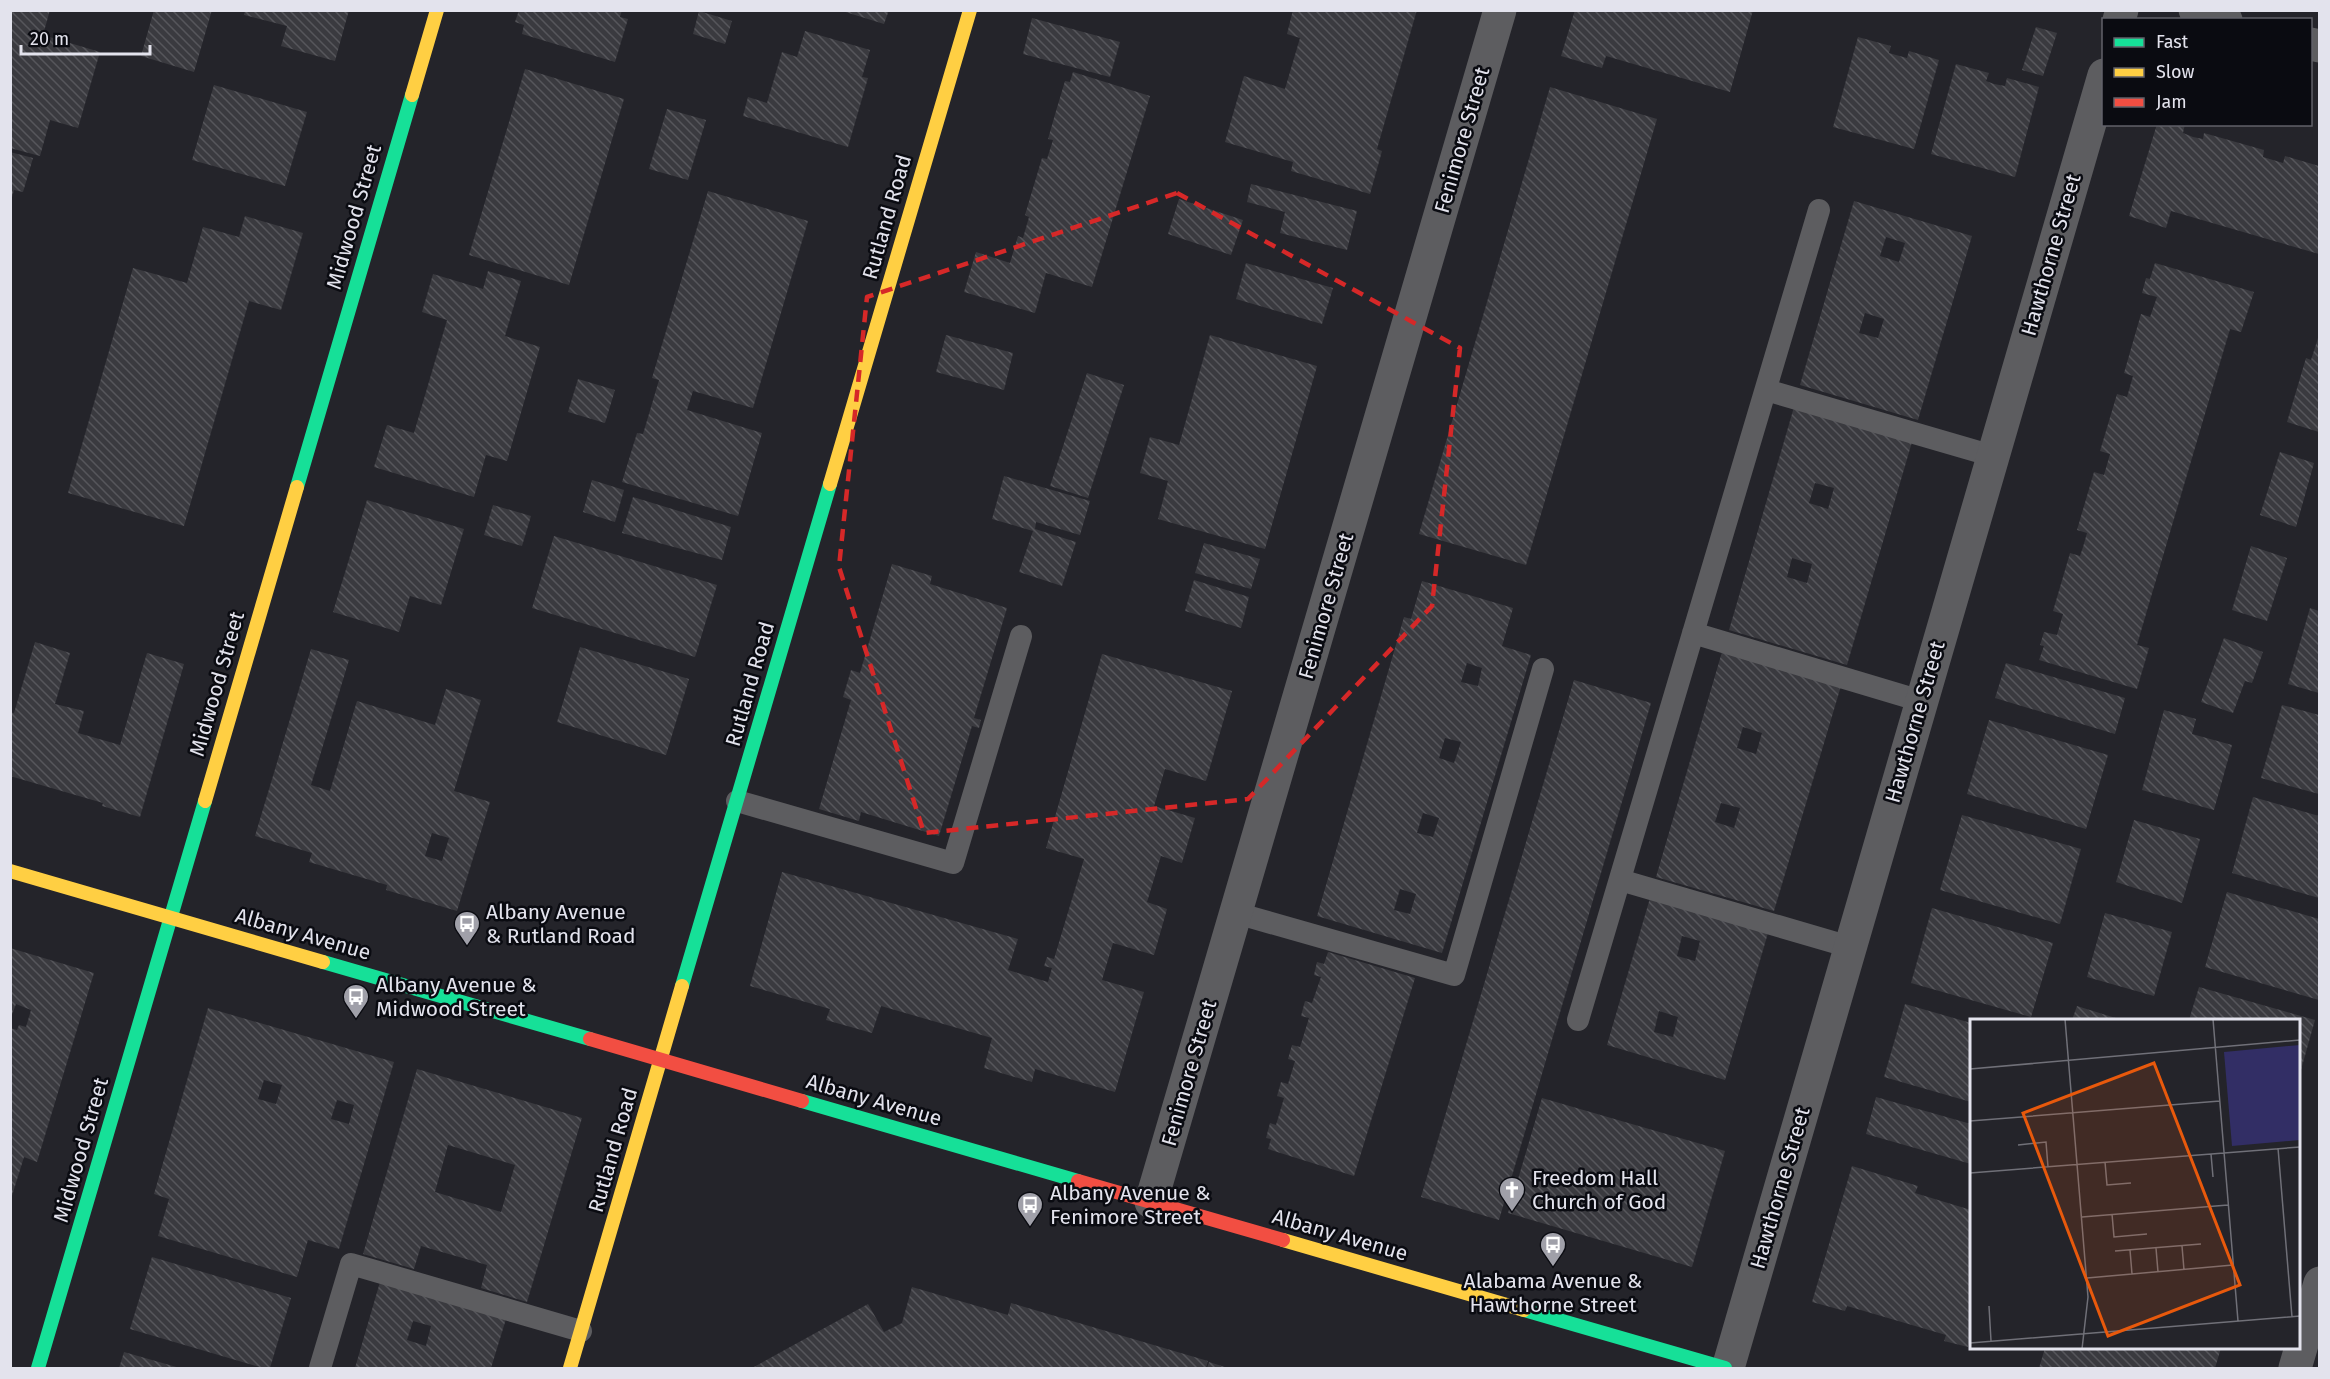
<svg xmlns="http://www.w3.org/2000/svg" width="2330" height="1379" font-family="'Fira Sans',sans-serif">
<defs>
<pattern id="building-back-hatch" width="6" height="6" patternUnits="userSpaceOnUse" patternTransform="scale(1.5)"><rect width="6" height="6" fill="#3a3a3f"/><path d="M-1 5l2 2M0 0l6 6M5-1l2 2" fill="none" stroke="#56565b"/></pattern>
</defs>
<rect width="100%" height="100%" fill="#24242a"/>
<!-- building -->
<path fill="url(#building-back-hatch)" fill-rule="evenodd" d="M10 10H50L43 35 100 52 78 128 50 120 40 156 10 148Z
M154 10H212L194 72 141 56Z
M245 10H349L335 61 281 46 287 26 244 15Z
M519 10H622L620 17 628 19 615 62 522 34 524 25 515 22Z
M839 10H889L884 24Z
M1293 10H1417L1377 149 1382 151 1370 194 1291 171 1293 162 1225 142 1244 76 1285 89 1300 38 1287 34Z
M1575 10H1753L1730 92 1606 56 1602 68 1561 56Z
M699 11 732 21 725 44 693 34Z
M1032 18 1120 42 1110 77 1023 54Z
M2036 27 2057 33 2043 76 2022 70Z
M805 31 870 50 862 77 868 78 848 147 743 116 748 97 767 103 782 52 797 57Z
M1858 37 1891 46 1889 53 1896 55 1907 58 1909 51 1939 60 1914 149 1833 127Z
M1956 64 1989 73 1986 81 1994 84 2005 86 2007 78 2039 87 2015 177 1931 154Z
M525 69 624 99 569 285 469 255Z
M1073 72 1150 96 1092 287 1046 273 1035 313 964 292 976 252 1010 263 1018 236 1023 238 1029 217 1025 215 1042 158 1047 159 1053 140 1048 139 1056 111 1065 81 1070 82Z
M214 85 307 112 285 186 192 160Z
M1550 87 1657 119 1526 565 1419 534Z
M667 109 706 120 688 180 649 169Z
M2157 124H2185L2183 133 2193 137 2203 139 2204 133 2264 150 2263 157 2283 163 2285 156 2319 166V254L2171 211 2166 228 2129 216Z
M10 152 33 158 23 192 14 190 11 201Z
M1251 184 1357 211 1347 250 1280 233 1285 212 1247 202Z
M708 191 808 221 753 408 693 391 687 410 762 433 738 516 622 482 637 433 643 434 659 380 652 378Z
M1179 199 1243 220 1231 255 1168 234Z
M1854 201 1972 236 1918 420 1800 385ZM1886 237 1905 243 1899 262 1880 256ZM1865 313 1884 319 1878 338 1859 333Z
M245 216 303 233 281 310 249 301 184 526 68 493 133 268 187 283 203 227 239 237Z
M1246 263 1333 288 1322 324 1236 299Z
M2155 263 2254 292 2241 332 2230 329 2148 607 2137 645 2149 648 2137 689 2039 660 2044 646 2040 645 2044 632 2057 635 2063 614 2053 611 2070 553 2080 556 2083 547 2087 533 2077 530 2094 472 2104 475 2110 454 2100 451 2117 394 2127 397 2133 376 2124 373 2141 314 2150 317 2157 297 2142 293 2146 278 2150 279Z
M488 271 521 281 505 336 540 347 507 461 486 455 474 497 374 467 387 425 414 433 447 320 422 312 433 274 483 289Z
M946 335 1013 353 1004 390 936 372Z
M1210 335 1317 366 1265 549 1158 519 1168 481 1140 473 1150 437 1179 445Z
M2319 335V432L2287 422 2306 358 2311 360Z
M1087 373 1124 385 1088 498 1050 486Z
M578 379 615 390 605 423 568 412Z
M1794 407 1912 442 1847 665 1729 630ZM1815 483 1834 488 1828 509 1809 503ZM1792 558 1812 564 1807 583 1787 577Z
M2280 452 2314 463 2296 527 2260 515Z
M1004 476 1090 501 1080 535 1036 522 1035 529 1076 542 1062 586 1019 572 1033 531 992 519Z
M592 480 624 490 615 522 583 512Z
M633 497 731 527 722 560 622 533Z
M367 500 464 529 441 605 410 596 399 632 333 612Z
M493 505 531 516 522 546 484 535Z
M554 536 717 585 695 657 532 608Z
M1204 543 1260 559 1251 589 1195 573Z
M2251 546 2287 558 2267 621 2232 610Z
M892 564 932 576 930 584 1007 608 974 718 981 720 979 728 972 726 939 836 861 812 859 821 819 809 851 700 843 697 851 670 860 673Z
M1194 580 1249 597 1241 628 1185 611Z
M1422 581 1513 608 1502 646 1531 655 1442 953 1317 916 1404 617 1411 619ZM1467 663 1482 668 1478 686 1461 682ZM1445 738 1461 742 1454 763 1439 758ZM1423 813 1439 818 1433 837 1417 833ZM1400 889 1416 894 1410 914 1394 910Z
M2310 608 2319 611V693L2288 684Z
M2224 638 2263 652 2252 683 2245 681 2233 713 2201 702Z
M35 642 70 653 55 704 84 711 78 733 120 745 147 653 184 664 140 817 102 806 103 803 10 776V712L14 713Z
M580 647 689 679 666 755 557 722Z
M311 649 349 660 311 785 330 791 357 701 435 725 446 689 481 700 454 791 490 802 457 911 386 890 387 885 309 862 312 853 255 836ZM432 833 449 838 442 861 425 856Z
M1722 652 1841 686 1774 911 1656 877ZM1743 727 1762 733 1756 754 1737 748ZM1721 803 1740 808 1734 828 1715 822Z
M1102 654 1232 691 1206 781 1165 769 1154 806 1195 818 1182 863 1161 856 1147 902 1167 909 1154 955 1113 943 1102 980 1144 992 1115 1092 1035 1069 1032 1082 984 1068 992 1038 881 1006 872 1033 826 1020 830 1009 750 986 782 872 1018 939 1008 970 1048 982 1052 968 1044 966 1047 957 1054 959 1084 859 1046 848Z
M2006 663 2125 698 2115 734 1995 698Z
M1574 680 1651 703 1499 1220 1421 1197Z
M2282 705 2319 715V794L2261 778Z
M2164 710 2196 719 2192 734 2232 745 2214 810 2142 790Z
M1989 720 2108 755 2086 829 1967 794Z
M2253 797 2319 816V898L2232 873Z
M1962 815 2081 849 2060 924 1940 890Z
M2134 820 2200 839 2182 903 2116 882Z
M2227 892 2319 919V1000L2205 967Z
M1650 898 1768 933 1725 1080 1607 1045ZM1682 936 1700 941 1695 961 1677 956ZM1659 1011 1678 1017 1673 1037 1654 1032Z
M1932 908 2053 943 2031 1017 1911 983Z
M2105 913 2172 932 2154 996 2087 977Z
M10 948 94 973 37 1162 24 1157 11 1199 10 1028 17 1030 19 1025 26 1027 31 1010 16 1004 10 1020Z
M1328 952 1415 978 1354 1176 1268 1149 1271 1139 1266 1138 1270 1123 1276 1125 1284 1098 1277 1096 1281 1082 1288 1084 1295 1061 1288 1059 1292 1045 1300 1047 1309 1018 1301 1016 1305 1001 1312 1003 1321 977 1314 975 1317 962 1324 964Z
M2199 987 2315 1020 2299 1077 2298 1020H2189Z
M1905 1004 1971 1023V1102L1884 1077Z
M2077 1006 2122 1020H2072Z
M208 1008 394 1062 339 1249 308 1240 297 1277 158 1236 169 1199 154 1194ZM264 1080 282 1085 276 1104 258 1099ZM337 1100 354 1105 349 1124 331 1119Z
M417 1069 582 1118 527 1302 481 1288 487 1265 421 1246 414 1269 363 1254ZM448 1145 515 1165 501 1212 435 1192Z
M1876 1097 1971 1124V1164L1866 1134Z
M1542 1098 1725 1151 1692 1267 1508 1213Z
M1852 1166 1918 1186 1915 1193 1971 1210V1334L1968 1347 1944 1341 1946 1335 1847 1306 1845 1311 1812 1302Z
M152 1257 291 1298 270 1368H263L130 1329Z
M380 1282 506 1319 491 1368H355ZM413 1321 431 1326 426 1346 407 1340Z
M912 1287 1008 1315 1011 1303 1208 1361 1206 1368H752L868 1304 884 1332 902 1323Z
M2045 1348H2221L2215 1368H2039Z
M124 1352 180 1368H119Z
M1209 1362 1228 1368H1207Z"/>
<g fill="none" stroke-linecap="round" stroke-linejoin="round">
<!-- lane -->
<path stroke="#5d5d60" stroke-width="22" d="M1766 390 1993 456
M1693 633 1921 701
M737 801 953 863 1021 636
M1620 880 1850 947
M1236 913 1454 975 1543 669
M1578 1020 1819 210
M320 1368 351 1264 581 1331"/>
<!-- street -->
<path stroke="#5d5d60" stroke-width="33" d="M2195 10 2226 20
M2119 20 2122 10
M2310 44 2320 46
M1151 1202 1500 10
M1728 1368 2104 75
M2295 1368 2320 1283"/>
<!-- fast -->
<path stroke="#16e098" stroke-width="14" d="M297 487 412 95
M323 962 590 1039
M682 986 830 484
M802 1101 1078 1181
M1524 1310 1725 1368
M38 1368 205 801"/>
<!-- slow -->
<path stroke="#ffcf43" stroke-width="14" d="M412 95 437 10
M830 484 970 10
M205 801 297 487
M10 871 323 962
M1283 1240 1524 1310
M570 1368 682 986"/>
<!-- jam -->
<path stroke="#f24e42" stroke-width="14" d="M590 1039 802 1101
M1078 1181 1283 1240"/>
</g>
<!-- marked area -->
<path fill="none" stroke="#d62828" stroke-width="4.5" stroke-dasharray="12 8" stroke-linejoin="round" d="M1177 193 1460 348 1432 606 1248 799 924 833 839 567 867 297Z"/>
<!-- icons -->
<defs>
<symbol id="bus-pin" viewBox="-11 -11 22 30"><path d="M0 17L-7.5 6A9.5 9.5 0 1 1 7.5 6Z" fill="#a0a0a9" stroke="#0a0b11"/><path d="M-5-6H5V4H4V6H2V4H-2V6H-4V4H-5ZM-3.5-4V0h7V-4ZM-3.5 1.2v1.5H-2V1.2ZM2 1.2v1.5H3.5V1.2Z" fill="#fff"/></symbol>
<symbol id="church-pin" viewBox="-11 -11 22 30"><path d="M0 17L-7.5 6A9.5 9.5 0 1 1 7.5 6Z" fill="#a0a0a9" stroke="#0a0b11"/><path d="M-1.2-6h2.4v3.5h3.3v2.4h-3.3V6h-2.4V-.1h-3.3v-2.4h3.3Z" fill="#fff"/></symbol>
</defs>
<g fill-rule="evenodd">
<use href="#bus-pin" x="452" y="909" width="30" height="40"/>
<use href="#bus-pin" x="341" y="982" width="30" height="40"/>
<use href="#church-pin" x="1497" y="1175" width="30" height="40"/>
<use href="#bus-pin" x="1015" y="1190" width="30" height="40"/>
<use href="#bus-pin" x="1538" y="1230" width="30" height="40"/>
</g>
<g text-anchor="middle" dominant-baseline="central" stroke-width="5" stroke-linejoin="round" paint-order="stroke">
<!-- street labels -->
<g font-size="21" fill="#e3e3ed" stroke="#0a0b11">
<text transform="translate(1462 140) rotate(-74)">Fenimore Street</text>
<text transform="translate(354 217) rotate(-74)">Midwood Street</text>
<text transform="translate(887 217) rotate(-74)">Rutland Road</text>
<text transform="translate(2051 255) rotate(-74)">Hawthorne Street</text>
<text transform="translate(1326 606) rotate(-74)">Fenimore Street</text>
<text transform="translate(217 684) rotate(-74)">Midwood Street</text>
<text transform="translate(750 684) rotate(-74)">Rutland Road</text>
<text transform="translate(1915 722) rotate(-74)">Hawthorne Street</text>
<text transform="translate(303 934) rotate(16)">Albany Avenue</text>
<text transform="translate(1189 1073) rotate(-74)">Fenimore Street</text>
<text transform="translate(874 1100) rotate(16)">Albany Avenue</text>
<text transform="translate(81 1150) rotate(-74)">Midwood Street</text>
<text transform="translate(613 1150) rotate(-74)">Rutland Road</text>
<text transform="translate(1780 1188) rotate(-74)">Hawthorne Street</text>
<text transform="translate(1340 1235) rotate(16)">Albany Avenue</text>
</g>
<!-- poi labels -->
<g font-size="21" fill="#e3e3ed" stroke="#0a0b11" text-anchor="start">
<text x="486" y="912">Albany Avenue<tspan x="486" dy="24">&amp; Rutland Road</tspan></text>
<text x="376" y="985">Albany Avenue &amp;<tspan x="376" dy="24">Midwood Street</tspan></text>
<text x="1532" y="1178">Freedom Hall<tspan x="1532" dy="24">Church of God</tspan></text>
<text x="1050" y="1193">Albany Avenue &amp;<tspan x="1050" dy="24">Fenimore Street</tspan></text>
<text x="1553" y="1281" text-anchor="middle">Alabama Avenue &amp;<tspan x="1553" dy="24">Hawthorne Street</tspan></text>
</g>
</g>
<!-- overview -->
<g transform="translate(1970 1019)">
<rect width="330" height="330" fill="#24242a"/>
<path d="M330 26V121L262 127 254 33Z" fill="#322e65"/>
<path fill="none" stroke="#707078" stroke-width="1.5" d="M95 0 118 278 112 330M243 0 268 302M0 50 330 21M0 102 250 82M48 126 76 123 78 148M308 129 322 298M241 135 243 158M135 143 137 166 161 164M0 154 330 128M142 195 144 218 177 215M112 198 258 186M212 227 214 251M186 229 188 253M160 231 162 255M145 232 231 225M117 259 263 246M19 287 21 322M0 324 330 297"/>
<path fill="#e8590c" fill-opacity="0.15" stroke="#e8590c" stroke-width="3" d="M184 44 270 266 138 317 53 94Z"/>
<rect width="330" height="330" fill="none" stroke="#e3e3ed" stroke-width="3"/>
</g>
<!-- border -->
<rect width="2330" height="1379" fill="none" stroke="#e3e3ed" stroke-width="24"/>
<!-- legend -->
<rect x="2102" y="18" width="210" height="108" fill="#0a0b11" stroke="#616169" stroke-width="1.5"/>
<rect x="2114" y="38" width="30" height="9" fill="#16e098" stroke="#616169" stroke-width="1.5"/>
<text x="2156" y="48" font-size="18" fill="#e3e3ed">Fast</text>
<rect x="2114" y="68" width="30" height="9" fill="#ffcf43" stroke="#616169" stroke-width="1.5"/>
<text x="2156" y="78" font-size="18" fill="#e3e3ed">Slow</text>
<rect x="2114" y="98" width="30" height="9" fill="#f24e42" stroke="#616169" stroke-width="1.5"/>
<text x="2156" y="108" font-size="18" fill="#e3e3ed">Jam</text>
<!-- scale -->
<path d="M21 45v9h129v-9" fill="none" stroke="#e3e3ed" stroke-width="3"/>
<text x="30" y="45" font-size="18" fill="#e3e3ed" stroke="#0a0b11" stroke-width="4.5" paint-order="stroke">20 m</text>
</svg>
